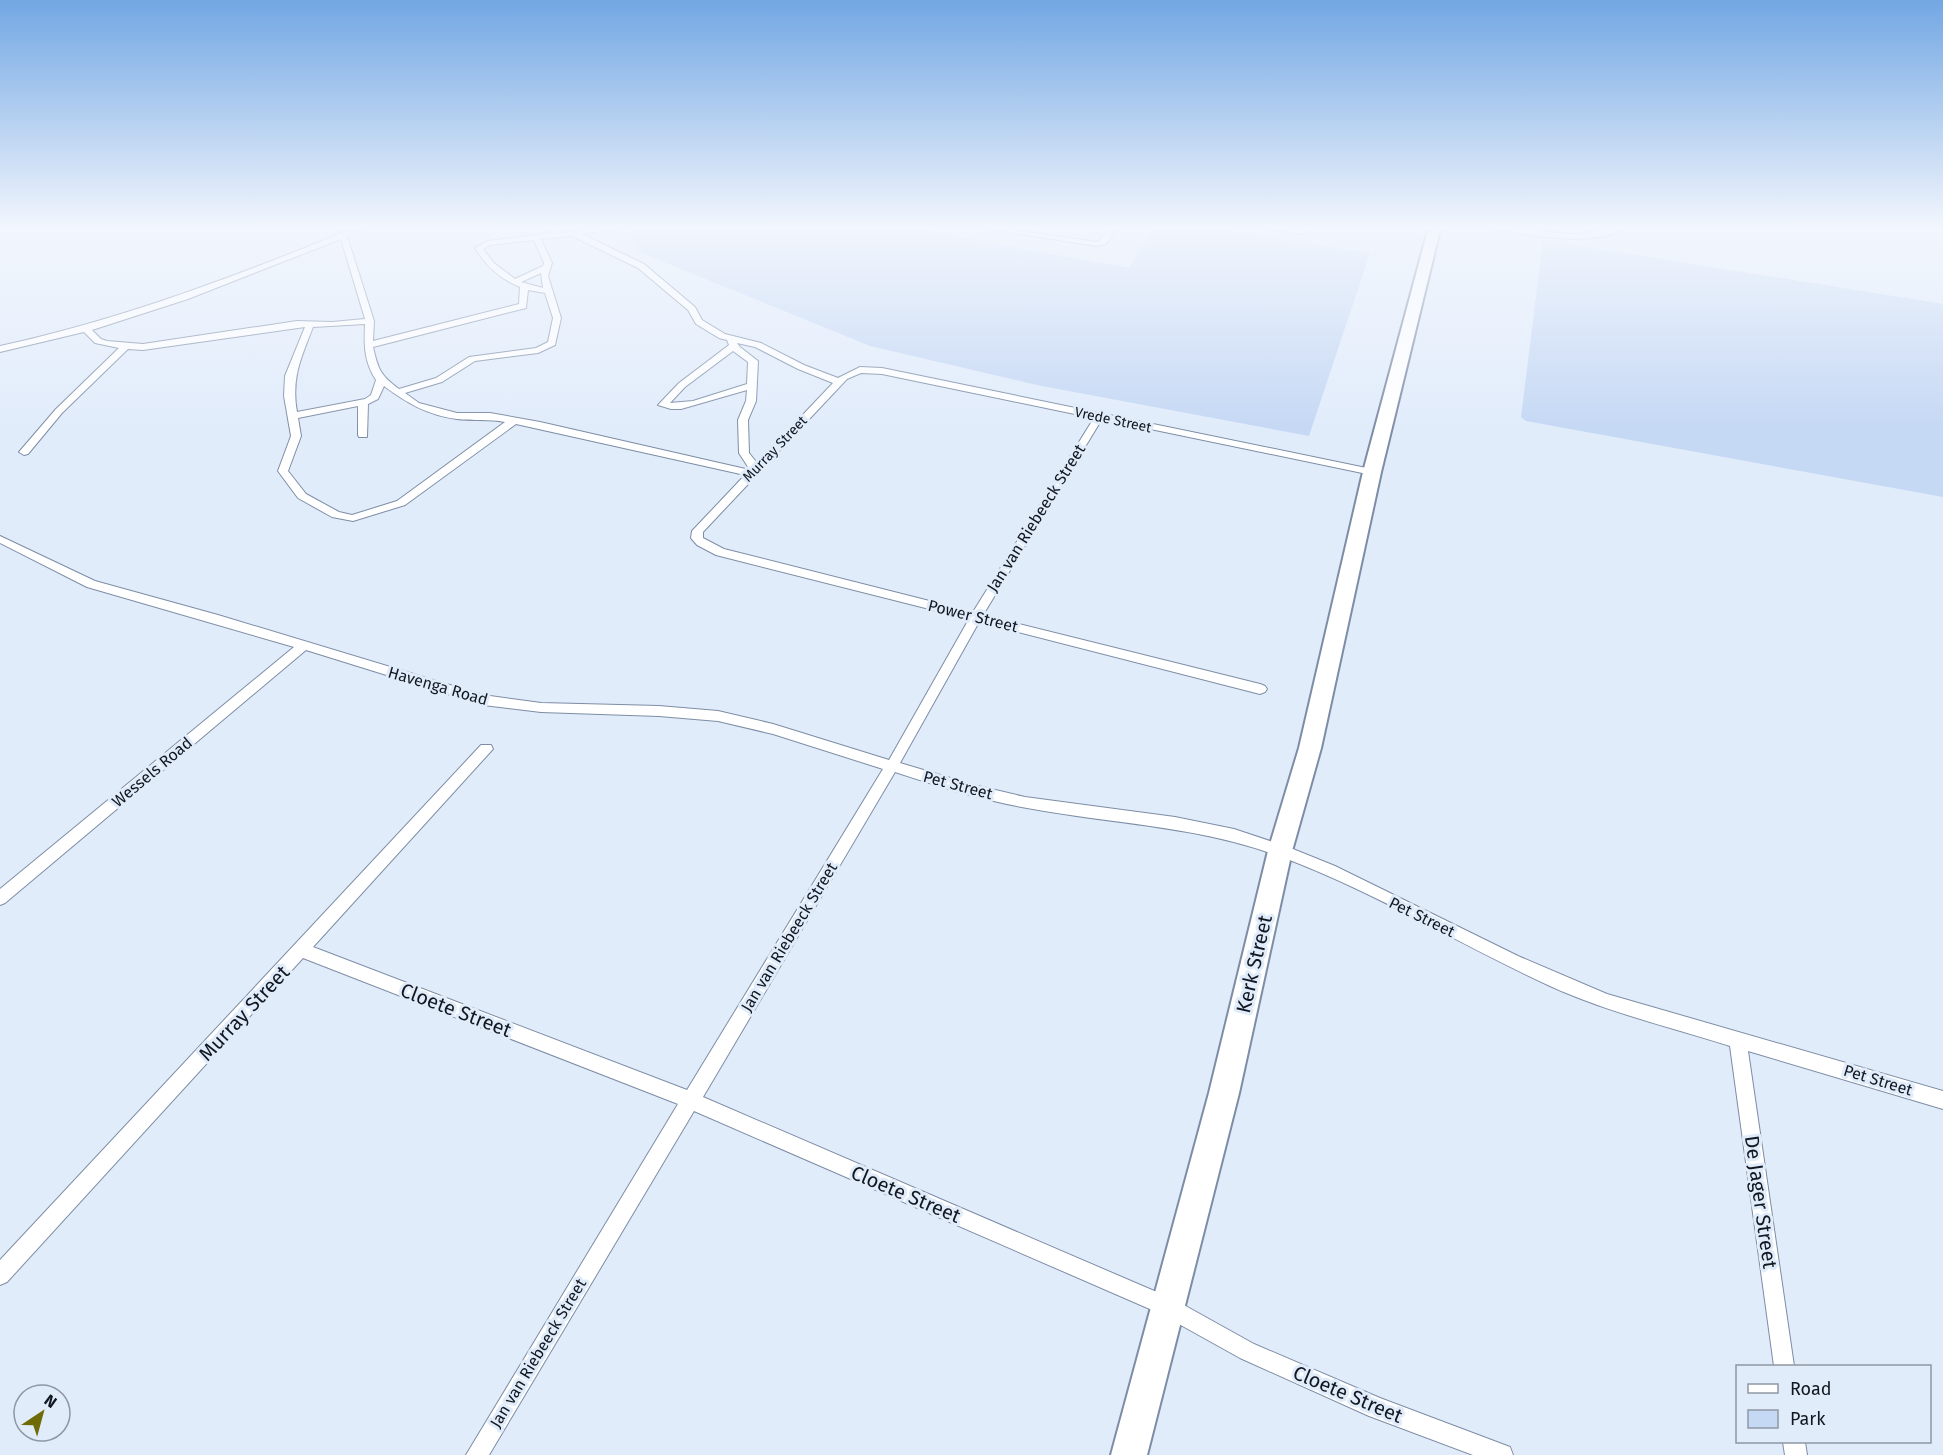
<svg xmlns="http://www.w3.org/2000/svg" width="1943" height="1455" font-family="'Fira Sans',sans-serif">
<rect width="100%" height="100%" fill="#e1ecfb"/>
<!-- green -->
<path fill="#c5d8f4" d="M629 226H898L1129 268 1154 226H1194L1370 253 1309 436 1037 385 870 346 639 252Z
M1543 240 1943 304V497L1526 421 1521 417Z"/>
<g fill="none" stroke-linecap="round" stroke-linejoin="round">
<defs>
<path id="minor" d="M359 226H368L347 236 374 321 373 341 519 304 520 287C500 279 486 266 475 248L488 241 550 233 547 226H553L560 233 611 226H627L624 228 582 234 644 264 695 307 702 320 725 334 761 343 804 365 838 378 860 367 882 368 1376 470V474L1372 475 1102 419 983 615 1260 684 1265 686 1267 689 1265 692 1260 694 979 622 900 763 974 785 1025 797 1175 817 1234 829 1288 847 1335 866 1518 956 1607 994 1943 1091V1109L1748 1051 1794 1366H1774L1730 1046C1670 1027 1607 1012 1550 986 1458 944 1371 889 1276 855 1192 825 1112 824 1027 808 982 800 938 786 895 772L703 1097 1173 1299 1254 1344 1380 1398 1510 1447 1513 1455H1473L1369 1416 1240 1358 1159 1313 694 1111 489 1455H466L678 1104 303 958 7 1282 0 1285V1260L481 745H491L493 749 313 947 687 1090 883 769 773 734 718 721 659 716 541 712 483 705 306 650 5 903 0 905V889L294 647 87 587 0 543V536L95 581 218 615 483 695 541 703 659 706 718 711 773 724 889 760 969 619 716 555 697 545 691 538 692 531 745 475 516 424 405 505 353 521 332 517 298 498 278 471 291 436 284 396 285 376 305 327 143 350 128 349 62 413 28 454 24 455 19 452 56 409 119 348 95 343 84 332 0 352V346C124 319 242 274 359 226ZM572 236 638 268 688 310 696 324 719 338 727 340 729 345 679 383 658 405 671 409H681L747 390 746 401 738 420 739 453 750 470 540 422 490 413H457L419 403 405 393 442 382 475 361 538 353 555 345 561 318 548 276 552 263 541 239ZM341 239 365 319 332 322 297 321 143 344 107 341 101 339 92 330 188 299ZM534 240 544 263 543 266 515 279 494 263 483 249 490 245ZM541 273 543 288 521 282ZM528 290 545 293 553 318 548 342 536 348 469 357 436 378 399 389C380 375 378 369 373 347L526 308ZM365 324C364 345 364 362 376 380L371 395 365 399 297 412C291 378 301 358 313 327ZM737 343 755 347 798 369 833 383 757 463 749 453 748 420 756 401 758 361 740 347ZM733 351 748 362 747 384 693 401 670 403 685 387ZM861 373 882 374 1094 418 973 612 724 549 703 538V532L847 379ZM384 386C407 403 427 415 457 419 473 421 489 419 505 422L397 501 352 515 339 512 306 494 288 471 301 436 298 418 358 406V435L359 437H367L368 404 378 399Z
M968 226H985L1097 242 1100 240 1111 226H1119L1106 244 1097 246Z
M1247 226C1263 224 1288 232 1301 229 1307 228 1307 225 1314 226L1310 232 1300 234Z
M1483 226C1512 223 1543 233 1573 234 1592 234 1613 224 1629 226 1599 247 1544 237 1510 232 1501 230 1490 230 1483 226Z
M1783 1442H1805L1807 1455H1785Z"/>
<path id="trunk" d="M1429 226H1441L1381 472 1321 748 1292 851 1239 1093 1147 1455H1111L1209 1093 1268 851 1299 748 1363 472Z"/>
</defs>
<!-- minor casing -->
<use href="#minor" stroke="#7d8da5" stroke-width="2"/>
<!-- trunk casing -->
<use href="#trunk" stroke="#7d8da5" stroke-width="4"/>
<!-- minor -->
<use href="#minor" fill="#fff" fill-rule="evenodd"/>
<!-- trunk -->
<use href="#trunk" fill="#fff" fill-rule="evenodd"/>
</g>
<!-- sky -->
<linearGradient id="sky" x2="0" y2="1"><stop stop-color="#72a7e3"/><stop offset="0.53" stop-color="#f2f6fd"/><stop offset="1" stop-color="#f2f6fd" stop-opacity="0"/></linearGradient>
<rect width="1943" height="429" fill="url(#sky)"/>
<g text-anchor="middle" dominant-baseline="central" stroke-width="6" stroke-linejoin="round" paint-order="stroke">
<!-- far-street labels -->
<g font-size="14" fill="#111720" stroke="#e1ecfb">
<text transform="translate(1113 420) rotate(12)">Vrede Street</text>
<text transform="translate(775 449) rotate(-46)">Murray Street</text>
</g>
<!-- street labels -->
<g font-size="16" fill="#111720" stroke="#e1ecfb">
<text transform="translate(1036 518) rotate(-58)">Jan van Riebeeck Street</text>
<text transform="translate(973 616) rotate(14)">Power Street</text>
<text transform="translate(438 686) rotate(16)">Havenga Road</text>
<text transform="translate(152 772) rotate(-40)">Wessels Road</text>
<text transform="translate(958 785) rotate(15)">Pet Street</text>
<text transform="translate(1422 917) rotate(26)">Pet Street</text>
<text transform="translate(789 937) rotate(-59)">Jan van Riebeeck Street</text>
<text transform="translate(1878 1080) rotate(17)">Pet Street</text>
<text transform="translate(538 1353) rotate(-59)">Jan van Riebeeck Street</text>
</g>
<!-- near-street labels -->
<g font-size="20" fill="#111720" stroke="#e1ecfb">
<text transform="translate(1254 964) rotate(-77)">Kerk Street</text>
<text transform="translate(456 1010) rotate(21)">Cloete Street</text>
<text transform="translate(244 1013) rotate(-47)">Murray Street</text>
<text transform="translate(906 1194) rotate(23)">Cloete Street</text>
<text transform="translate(1761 1202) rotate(82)">De Jager Street</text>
<text transform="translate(1348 1394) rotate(23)">Cloete Street</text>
</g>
</g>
<!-- legend -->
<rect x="1736" y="1365" width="195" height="78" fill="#e1ecfb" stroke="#8e97a3" stroke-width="1.5"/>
<rect x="1748" y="1384" width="30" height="9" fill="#ffffff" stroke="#8e97a3" stroke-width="1.5"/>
<text x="1790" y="1395" font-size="18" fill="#111720">Road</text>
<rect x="1748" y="1410" width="30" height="18" fill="#c5d8f4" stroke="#8e97a3" stroke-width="1.5"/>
<text x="1790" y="1425" font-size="18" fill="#111720">Park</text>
<!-- north arrow -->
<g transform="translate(42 1413) rotate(36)"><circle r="28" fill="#e1ecfb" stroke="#8e97a3" stroke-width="1.5"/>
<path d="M0-4.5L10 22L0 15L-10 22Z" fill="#6e6b08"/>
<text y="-9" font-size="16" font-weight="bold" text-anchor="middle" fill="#111720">N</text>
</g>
</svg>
